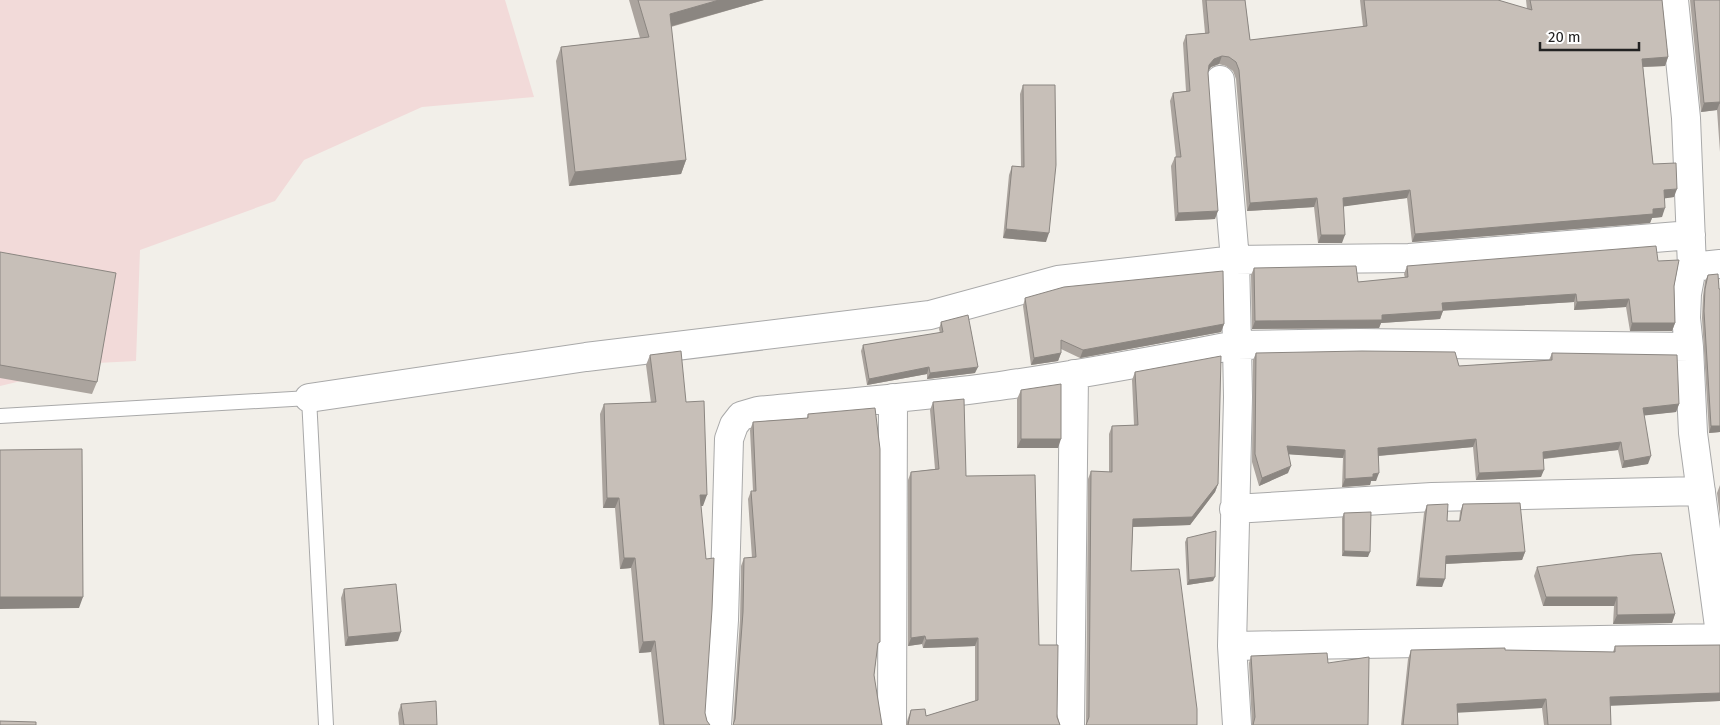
<svg xmlns="http://www.w3.org/2000/svg" width="1720" height="725" font-family="'Fira Sans',sans-serif">
<rect width="100%" height="100%" fill="#f2efe9"/>
<!-- commercial -->
<path fill="#f2dad9" d="M0 0H505L534 97 422 107 304 160 275 201 140 250 136 361 97 363 0 386Z"/>
<g fill="none" stroke-linecap="round" stroke-linejoin="round">
<defs>
<path id="service" d="M0 416 309 398 326 725"/>
<path id="minor" d="M1674 0 1686 118 1692 267 1687 294 1686 318 1689 347 1693 433 1720 634
M1220 80 1235 260 1237 345 1359 343 1689 347
M1692 267 1720 264
M309 398 586 357 930 315 1058 280 1235 260 1409 258 1691 235
M1234 509 1432 497 1701 491
M1232 646 1720 638
M717 725 724 620 729 439 734 425 741 416 758 411C841 403 924 397 1006 385 1084 374 1161 359 1237 345L1238 397 1232 646 1237 725
M892 725 893 398
M1070 725 1074 374"/>
</defs>
<!-- service casing -->
<use href="#service" stroke="#a9a9a9" stroke-width="16"/>
<!-- minor casing -->
<use href="#minor" stroke="#a9a9a9" stroke-width="30"/>
<!-- service -->
<use href="#service" stroke="#fff" stroke-width="14"/>
<!-- minor -->
<use href="#minor" stroke="#fff" stroke-width="28"/>
</g>
<!-- wall -->
<path fill="#aba49e" d="M629 0H764L671 27 686 160 681 174 569 186 556 61 561 47 640 38Z
M1202 0H1245L1250 40 1363 27 1360 0H1498L1527 9 1526 0H1662L1668 57 1665 66 1643 67 1653 164 1674 197 1664 198 1662 217 1652 218 1650 223 1412 242 1407 198 1343 206 1342 243H1318L1314 207 1247 211 1236 79 1233 71 1226 66 1219 64 1211 67 1208 71 1215 219 1175 221 1171 166 1175 157H1176L1170 101 1173 93 1186 91 1183 43 1186 35 1205 33Z
M1690 0H1720V152L1717 110 1701 112Z
M1023 85 1046 242 1003 238 1009 175 1012 166 1021 167 1020 94Z
M0 252 97 382 92 394 0 378Z
M1658 261 1674 286 1675 323 1672 331H1630L1626 307 1574 310V302L1443 310 1440 319 1381 323 1379 328 1252 329 1251 275 1254 268 1358 282 1405 278 1404 274 1407 266Z
M1708 275 1719 289H1720V432L1709 433 1702 318 1703 296 1705 281Z
M1025 298 1224 324 1221 332 1080 358 1061 349V353L1058 361 1031 365 1023 306Z
M941 322 975 373 927 379V374L867 385 861 351 863 345 940 333 939 329Z
M1256 353 1459 366 1549 360 1552 353 1679 404 1676 412 1644 415 1648 464 1622 468 1618 450 1544 459 1541 477 1476 480 1473 447 1379 456 1376 481H1371L1370 485 1342 487 1343 458 1289 454 1288 473 1259 486 1252 462 1253 360Z
M650 355 686 402 703 506H701L705 713 707 721 710 725H659L651 652 639 653 631 568 620 569 615 508H603L600 414 604 404 651 403 646 365Z
M1135 372 1218 484 1215 492 1190 525 1133 527 1131 571 1197 725H1086L1088 479 1091 471 1109 472V434L1112 426 1134 425 1132 380Z
M1021 390 1058 448H1017V399Z
M933 402 966 476 1039 645 1060 725H906L908 718 911 710 926 716 975 701V646L923 648 922 644 908 646V480L911 472 935 469 930 410Z
M808 414 877 650 874 675 881 724 733 725 740 620 741 566 744 558H752L748 499 751 491H753L750 430 753 422 807 418Z
M1720 485V517L1717 493Z
M1463 504 1525 552 1522 560 1446 564 1442 587 1416 586 1424 513 1427 505 1447 521H1459L1460 512Z
M1344 513 1368 557 1342 556V518Z
M1187 538 1213 581 1187 585 1185 542Z
M1537 567 1675 614 1672 623 1613 624 1614 606H1543L1534 576Z
M344 589 398 641 345 646 341 598Z
M1720 645V701L1610 705 1611 725H1544L1542 708 1457 712 1458 725H1401L1408 659 1411 650H1505L1613 652 1615 646Z
M1251 656 1328 663 1368 725H1252L1249 663Z
M401 704 437 725H399L398 713Z"/>
<!-- shaded-wall -->
<path fill="#8b8681" d="M719 0H764L665 28 670 14Z
M1222 56 1219 64 1211 67 1206 74 1209 65 1214 59Z
M1668 57 1665 66 1639 67 1642 59Z
M1720 102 1717 110 1701 112 1704 103Z
M686 160 681 174 569 186 575 172Z
M1677 189 1674 197 1661 199 1664 190Z
M1410 190 1407 198 1340 207 1343 198Z
M1317 198 1314 207 1247 211 1250 203Z
M1665 208 1662 217 1652 218 1650 223 1412 242 1415 234Z
M1218 211 1215 219 1175 221 1178 213Z
M1006 229 1049 233 1046 242 1003 238Z
M1321 235H1345L1342 243H1318Z
M1576 294 1574 302 1440 311 1442 303Z
M1629 299 1626 307 1574 310 1577 302Z
M1443 311 1440 319 1381 323 1379 328 1252 329 1255 321 1382 315Z
M1632 323H1675L1672 331H1630Z
M1224 324 1221 332 1080 358 1083 350Z
M1061 353 1058 361 1031 365 1034 358Z
M929 367 927 374 867 385 869 379Z
M978 367 975 373 927 379 930 373Z
M1679 404 1676 412 1640 416 1643 408Z
M1711 426H1720V432L1709 433Z
M1021 439H1061L1058 448H1017Z
M1476 439 1473 447 1376 456 1378 448Z
M1621 442 1618 450 1540 459 1543 452Z
M1287 446 1345 450 1343 458 1284 454Z
M1651 456 1648 464 1622 468 1624 461Z
M1291 466 1288 473 1259 486 1262 478Z
M1544 470 1541 477 1476 480 1479 473Z
M1379 473 1376 481H1371L1370 485 1342 487 1345 479Z
M1218 484 1215 492 1190 525 1130 527 1133 519Z
M700 495H707L703 506H697Z
M607 498H619L615 508H603Z
M1344 551 1370 552 1368 557 1342 556Z
M1525 552 1522 560 1443 564 1446 556Z
M624 558H635L631 568 620 569Z
M1215 577 1213 581 1187 585 1189 580Z
M1419 578 1445 579 1442 587 1416 586Z
M0 597H83L79 608 0 609Z
M1546 597H1617L1614 606H1543Z
M1675 614 1672 623 1613 624 1617 615Z
M401 632 398 641 345 646 348 637Z
M925 636 922 644 908 646 911 638Z
M978 638 975 646 923 648 926 640Z
M655 641 651 652 639 653 643 642Z
M1720 693V701L1607 706 1610 697Z
M1546 699 1542 708 1453 713 1457 704Z"/>
<!-- building -->
<path fill="#c7bfb8" stroke="#8b8681" d="M638 0H719L670 14 686 160 575 172 561 47 649 37Z
M1206 0H1245L1250 40 1367 26 1364 0H1498L1532 10 1530 0H1662L1668 57 1642 59 1653 164 1676 163 1677 189 1664 190 1665 208 1653 209V214L1415 234 1410 190 1343 198 1345 235H1321L1317 198 1250 203 1239 70 1236 62 1229 57 1222 56 1214 59 1209 65 1208 73 1218 211 1178 213 1175 157H1181L1173 93 1190 91 1186 35 1209 33Z
M1694 0H1720V104V102L1704 103Z
M1023 85H1055L1056 165 1049 233 1006 229 1012 166 1024 167Z
M1656 246 1658 261 1679 260 1674 286 1675 323H1632L1629 299 1577 302 1576 294 1442 303 1443 311 1382 315V320L1255 321 1254 268 1356 266 1358 282 1408 277 1407 266Z
M0 252 116 273 97 382 0 365Z
M1223 271 1224 324 1083 350 1061 340V353L1034 358 1025 298 1064 287Z
M1718 274 1719 289H1720V426H1711L1704 311 1705 289 1708 275Z
M968 315 978 367 930 373 929 367 869 379 863 345 943 332 941 322Z
M681 351 686 402 704 401 707 495H700L706 559 714 558 712 609 705 713 707 721 710 725H664L655 641 643 642 635 558H624L619 498H607L604 404 656 402 650 355Z
M1362 351 1455 352 1459 366 1552 360V353L1677 355 1679 404 1643 408 1651 456 1624 461 1621 442 1543 452 1544 470 1479 473 1476 439 1378 448 1379 473 1373 474V477L1345 479V450L1287 446 1291 466 1262 478 1255 454 1256 353Z
M1221 356 1218 484 1192 517 1133 519 1131 571 1179 569 1197 709V725H1086L1089 717 1091 471 1112 472V426L1138 425 1135 372Z
M1061 384V439H1021V390Z
M964 399 966 476 1035 475 1039 645H1058L1057 717 1060 725H908L911 710 925 709 926 716 978 700V638L926 640 925 636 911 638V472L939 469 933 402Z
M875 408 880 449V642L878 643 874 675 882 725H733L735 719 743 612 744 558 756 557 751 491H756L753 422 808 418V414Z
M82 449 83 597H0V450Z
M1520 503 1525 552 1446 556 1445 579 1419 578 1427 505 1448 504 1447 521H1460L1463 504Z
M1371 512 1370 552 1344 551V513Z
M1216 531 1215 577 1189 580 1187 538Z
M1661 553 1675 614 1617 615V597H1546L1537 567 1632 555Z
M396 584 401 632 348 637 344 589Z
M1720 645V693L1610 697 1611 725H1548L1546 699 1457 704 1458 725H1403L1411 650 1505 648V650L1615 652V646Z
M1327 653 1328 663 1369 657 1368 725H1253L1255 717 1251 656Z
M436 701 437 725H404L401 704Z
M0 721 36 722V725H0Z"/>
<!-- scale -->
<path d="M1540 42v8h99v-8" fill="none" stroke="#222222" stroke-width="2.5"/>
<text x="1548" y="42" font-size="15" fill="#222222" stroke="#ffffff" stroke-width="4" paint-order="stroke">20 m</text>
</svg>
